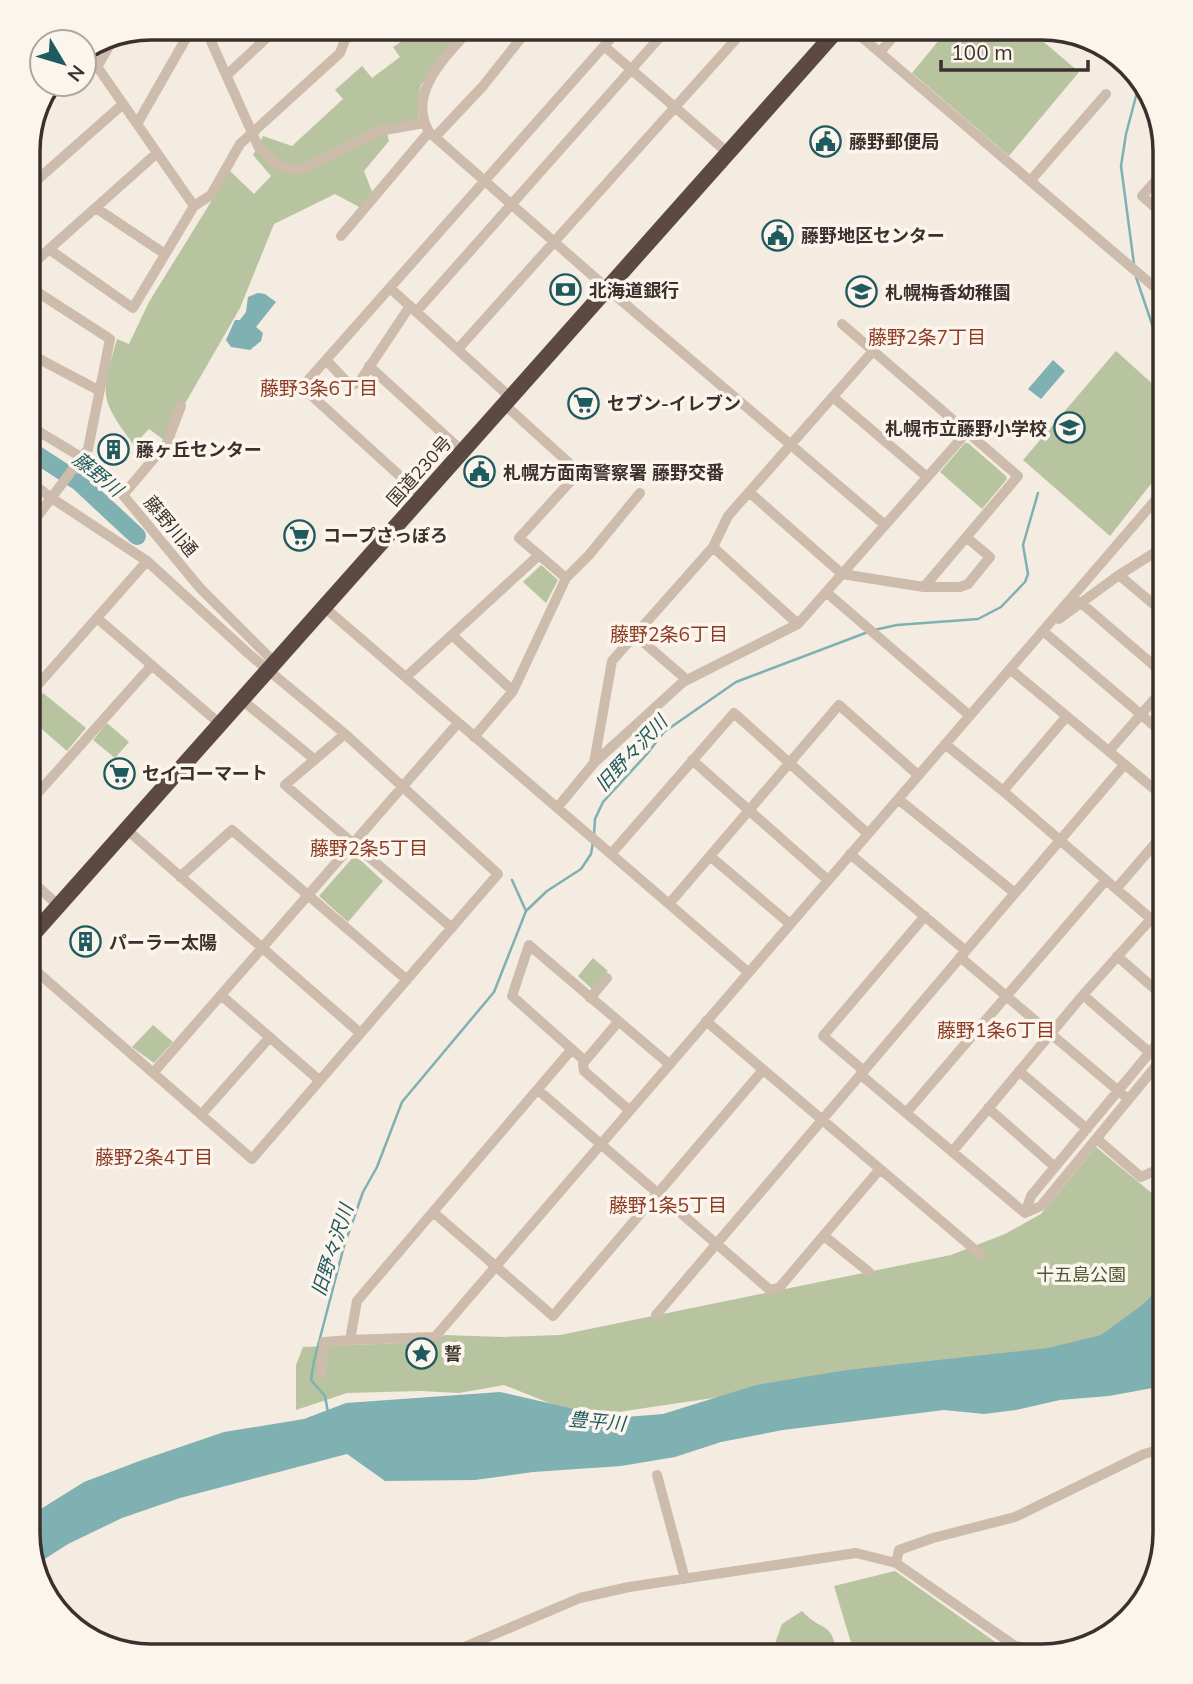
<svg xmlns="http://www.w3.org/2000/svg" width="1193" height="1684" font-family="Mulish,'Noto Sans JP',sans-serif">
<rect width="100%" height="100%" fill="#f4ebe1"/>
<!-- green -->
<path fill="#b8c4a0" d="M407 28H467L421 85 418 100V121L385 127 389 141 364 171 373 194 361 208 335 194 274 224 240 308 164 440 149 429 134 445C98 397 101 395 117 339L129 344 149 302 230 171 254 194 271 176 253 155 263 136 292 146 343 99 335 90 362 66 372 78 400 57 393 47 411 35Z
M949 28H1045L1038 37 1079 72 1009 156 912 73Z
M1116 351 1165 395V466L1110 536 1023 460Z
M965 443H968L1006 476 1007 479 982 509 940 472Z
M541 565 558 580 546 603 523 582Z
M43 693 86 728 67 751 28 717V709Z
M107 723 129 742 115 758 93 740Z
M355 855 383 881 348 922 319 896Z
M593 958 608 971 592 989 578 976Z
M153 1025 173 1042 154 1063 132 1047Z
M1096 1147 1165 1204V1283L1138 1324 1103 1347 788 1387 584 1417 504 1385 459 1393 420 1391 347 1393 296 1410V1365L303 1347 426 1342 445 1335 503 1337 560 1335 951 1255 1005 1234 1041 1214Z
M895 1571 1001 1646 1031 1656H855L834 1586Z
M802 1611C824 1634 831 1619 838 1656H739L773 1649 782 1624Z"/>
<!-- water -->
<path fill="#7fb0b2" d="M258 293 265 294 276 302 256 327 263 333 261 341 250 350 231 347 226 340 235 320H240L246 312 248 297Z
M1053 360 1065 371 1041 399 1028 389Z
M1165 1283V1382L1158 1387 1109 1396 1060 1400 1016 1410 984 1414 944 1410 783 1430 721 1442 675 1457 621 1466 533 1472 475 1480 385 1481 347 1454 180 1498 122 1518 68 1544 37 1564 28 1532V1517L84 1482 142 1460 224 1432 304 1419 346 1403 500 1392 613 1418 663 1414 756 1385 847 1370 1048 1348 1101 1335 1141 1306Z"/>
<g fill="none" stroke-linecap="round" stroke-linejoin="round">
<!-- stream -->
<path stroke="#7fb0b2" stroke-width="2.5" d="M1134 264 1121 166 1126 134 1140 81
M1136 277 1155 333 1165 345
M874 630 897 625 978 619 1001 607 1025 582 1028 574 1023 545 1038 493
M594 836 595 819 603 802 647 754 664 732 736 682 868 632
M512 880 526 911
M328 1413 325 1396 311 1380 314 1361 344 1246 363 1192 377 1167 402 1102 494 992 526 911 547 891 581 869 591 854 593 842"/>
<!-- river -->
<path stroke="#7fb0b2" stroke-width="18" d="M28 449 79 482 137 536"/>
<!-- minor -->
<path stroke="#cdbbac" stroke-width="10" d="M205 28 258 146 273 162 287 169H302L379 131 424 123
M471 28C447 56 406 92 429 132L617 297 885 525
M851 28 1165 296
M604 46 728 153
M87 52 194 206
M880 52 901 28
M97 67 111 43
M227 75 277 28
M39 102 60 84
M137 124 192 28
M435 137 483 86 529 28
M1031 180 1106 94
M28 188 123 104
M96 208 165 254
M1165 216 1142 196 1165 170
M341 236 429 132
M50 250 133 308 194 206 211 195 240 144 340 53 347 35 356 28
M28 268 157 153
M390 288 510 397
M416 312 668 28
M842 324 1018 476 924 587
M458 349 746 28
M28 353 98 390
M326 360 346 381 353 385 360 381 410 306
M369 366 462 451
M833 397 927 477
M504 404 579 472 519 538 566 578
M28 425 81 457 123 495 200 588 274 662
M749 492 842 574 924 587H960L968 584 990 557 966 537
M123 495 167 443 181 406
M422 496 302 387 620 28
M28 529 88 449 110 339 28 286
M713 547 728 516 873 351
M1119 575 1165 614
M826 592 969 715
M1080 602 1165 675
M324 607 748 972
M97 618 220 724
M1059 619 1119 575 1165 546
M1043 631 1165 735
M452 635 513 691
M635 635 687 680
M1010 669 1165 798
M406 677 539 555
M28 696 147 561
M242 700 314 759
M345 734 285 785 452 928
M474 737 513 691 566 578 589 555 640 493
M945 744 1003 791 1165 931
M1109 751 1165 687
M692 760 828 880
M594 763 612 661 713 547 798 624
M1003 791 1067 716
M898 799 1015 893
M28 804 152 665
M557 808 594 763 683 682 798 624 967 432
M126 829 360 1033
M611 854 734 713 867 833
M850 854 966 951
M710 856 790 924
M180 877 232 830 407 980
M28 878 58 905
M1116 889 1165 832
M669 904 839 705 918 775
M1117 956 1165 998
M960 957 1128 1099
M28 964 252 1159 498 874 345 734 250 655 147 561 50 497 28 480
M1083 995 1149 1052
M222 996 319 1080
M590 998 607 978
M706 1021 980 1254
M572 1049 357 1301 350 1340 435 1337 1165 489
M585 1061 618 1022
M864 1071 823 1036 925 916
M1019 1071 1087 1129
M153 1073 458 723
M861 1075 1025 1213
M538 1090 770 1290 779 1288 880 1169
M988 1108 1055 1167
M629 1110 584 1071 583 1064 585 1061 512 996 529 945 669 1064
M906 1113 1106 880
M201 1115 270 1037
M1097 1139 1141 1177 1165 1166
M952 1152 1083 995 1151 919
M433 1212 553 1316 763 1070
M1025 1213 1031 1196 1165 1034
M1025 1213 1041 1206 1165 1055
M824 1236 869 1272
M656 1315 1124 765
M321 1373 324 1342 350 1340
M657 1475 685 1579
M896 1563 899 1550 933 1538 1015 1517 1144 1454 1165 1448
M443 1656 580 1598 629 1587 856 1553 896 1563 1015 1646 1053 1653"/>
<!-- highway -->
<path stroke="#5c4a42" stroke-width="16" d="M28 940 839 28"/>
</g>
<!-- icons -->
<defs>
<symbol id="civic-ring" viewBox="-11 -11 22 22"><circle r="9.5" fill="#fbf5ee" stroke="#1f5a5e" stroke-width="1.5"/><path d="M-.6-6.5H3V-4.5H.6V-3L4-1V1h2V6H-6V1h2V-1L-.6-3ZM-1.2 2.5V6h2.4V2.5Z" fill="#1f5a5e"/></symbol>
<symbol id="bank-ring" viewBox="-11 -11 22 22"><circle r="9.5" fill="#fbf5ee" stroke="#1f5a5e" stroke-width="1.5"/><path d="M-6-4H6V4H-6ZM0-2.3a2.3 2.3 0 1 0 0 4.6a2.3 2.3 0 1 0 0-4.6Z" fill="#1f5a5e"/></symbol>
<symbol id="school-ring" viewBox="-11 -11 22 22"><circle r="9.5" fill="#fbf5ee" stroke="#1f5a5e" stroke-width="1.5"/><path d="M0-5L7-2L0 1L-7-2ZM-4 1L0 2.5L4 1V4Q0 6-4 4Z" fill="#1f5a5e"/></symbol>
<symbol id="supermarket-ring" viewBox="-11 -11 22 22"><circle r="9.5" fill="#fbf5ee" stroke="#1f5a5e" stroke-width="1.5"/><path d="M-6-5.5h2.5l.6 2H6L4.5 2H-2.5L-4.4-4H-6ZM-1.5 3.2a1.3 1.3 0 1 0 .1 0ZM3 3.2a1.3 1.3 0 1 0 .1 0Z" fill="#1f5a5e"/></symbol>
<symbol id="building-ring" viewBox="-11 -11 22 22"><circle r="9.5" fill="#fbf5ee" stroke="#1f5a5e" stroke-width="1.5"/><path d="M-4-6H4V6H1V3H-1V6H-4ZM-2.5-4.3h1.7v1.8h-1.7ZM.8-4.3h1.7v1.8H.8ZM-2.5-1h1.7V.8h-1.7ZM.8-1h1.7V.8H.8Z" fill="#1f5a5e"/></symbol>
<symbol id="sight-ring" viewBox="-11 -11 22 22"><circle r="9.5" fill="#fbf5ee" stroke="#1f5a5e" stroke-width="1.5"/><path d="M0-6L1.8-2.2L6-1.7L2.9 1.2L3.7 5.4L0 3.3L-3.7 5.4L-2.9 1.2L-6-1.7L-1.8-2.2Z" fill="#1f5a5e"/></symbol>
</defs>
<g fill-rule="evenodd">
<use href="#civic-ring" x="808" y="124" width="35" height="35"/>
<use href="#civic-ring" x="760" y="218" width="35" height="35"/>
<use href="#bank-ring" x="548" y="272" width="35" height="35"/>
<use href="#school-ring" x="844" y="274" width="35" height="35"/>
<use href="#supermarket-ring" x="566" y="386" width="35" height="35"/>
<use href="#school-ring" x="1052" y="410" width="35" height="35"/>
<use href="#building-ring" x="96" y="432" width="35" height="35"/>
<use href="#civic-ring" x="462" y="454" width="35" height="35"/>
<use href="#supermarket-ring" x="282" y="518" width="35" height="35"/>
<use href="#supermarket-ring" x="102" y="756" width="35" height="35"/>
<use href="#building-ring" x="68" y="924" width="35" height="35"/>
<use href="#sight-ring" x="404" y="1336" width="35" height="35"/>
</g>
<g text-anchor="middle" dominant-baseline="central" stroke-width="7" stroke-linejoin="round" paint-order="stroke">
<!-- poi labels -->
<g font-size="18" font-weight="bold" fill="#3b302b" stroke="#fbf5ee" text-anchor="start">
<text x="849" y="141">藤野郵便局</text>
<text x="801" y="235">藤野地区センター</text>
<text x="589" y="290">北海道銀行</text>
<text x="885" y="292">札幌梅香幼稚園</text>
<text x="607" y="403">セブン-イレブン</text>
<text x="1047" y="428" text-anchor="end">札幌市立藤野小学校</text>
<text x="136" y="449">藤ヶ丘センター</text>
<text x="503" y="472">札幌方面南警察署 藤野交番</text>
<text x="323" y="535">コープさっぽろ</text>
<text x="142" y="773">セイコーマート</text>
<text x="109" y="942">パーラー太陽</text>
<text x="444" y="1353">誓</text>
</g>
<!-- street labels -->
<g font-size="18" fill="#3b302b" stroke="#fbf5ee">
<text transform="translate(419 471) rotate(-48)">国道230号</text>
<text transform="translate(171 526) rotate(50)">藤野川通</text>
</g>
<!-- park labels -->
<g font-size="18" fill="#4a5a2e" stroke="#fbf5ee">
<text x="1081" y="1274">十五島公園</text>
</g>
<!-- neighbourhood labels -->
<g font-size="19" fill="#8c3b22" stroke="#fbf5ee">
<text x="927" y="337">藤野2条7丁目</text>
<text x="319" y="388">藤野3条6丁目</text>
<text x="669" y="634">藤野2条6丁目</text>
<text x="369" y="848">藤野2条5丁目</text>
<text x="996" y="1030">藤野1条6丁目</text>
<text x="154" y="1157">藤野2条4丁目</text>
<text x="668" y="1205">藤野1条5丁目</text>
</g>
<!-- water labels -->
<g font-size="19" font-style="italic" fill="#1f5a5e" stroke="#fbf5ee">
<text transform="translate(98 474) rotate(39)">藤野川</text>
<text transform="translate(631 753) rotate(-47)">旧野々沢川</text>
<text transform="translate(332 1250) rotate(-72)">旧野々沢川</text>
<text transform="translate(597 1421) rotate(5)">豊平川</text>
</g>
</g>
<!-- crop -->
<path d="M0 0H1193V1684H0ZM151 40H1042A111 111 0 0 1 1153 151V1533A111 111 0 0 1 1042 1644H151A111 111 0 0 1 40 1533V151A111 111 0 0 1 151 40Z" fill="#fbf5ee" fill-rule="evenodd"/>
<path fill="none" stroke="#3b302b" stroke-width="3.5" d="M151 40H1042A111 111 0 0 1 1153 151V1533A111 111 0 0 1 1042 1644H151A111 111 0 0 1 40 1533V151A111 111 0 0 1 151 40Z"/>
<!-- north arrow -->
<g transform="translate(63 63) rotate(128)"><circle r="33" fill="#fbf5ee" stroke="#aea6a0" stroke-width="2"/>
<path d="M0-5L12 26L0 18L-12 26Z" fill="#1f5a5e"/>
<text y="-10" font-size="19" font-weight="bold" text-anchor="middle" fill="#3b302b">N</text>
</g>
<!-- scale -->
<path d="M941 60v10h147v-10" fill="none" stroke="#3b302b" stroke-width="3.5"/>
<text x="951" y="60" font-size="21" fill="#3b302b" stroke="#fbf5ee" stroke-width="5" paint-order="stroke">100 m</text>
</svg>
